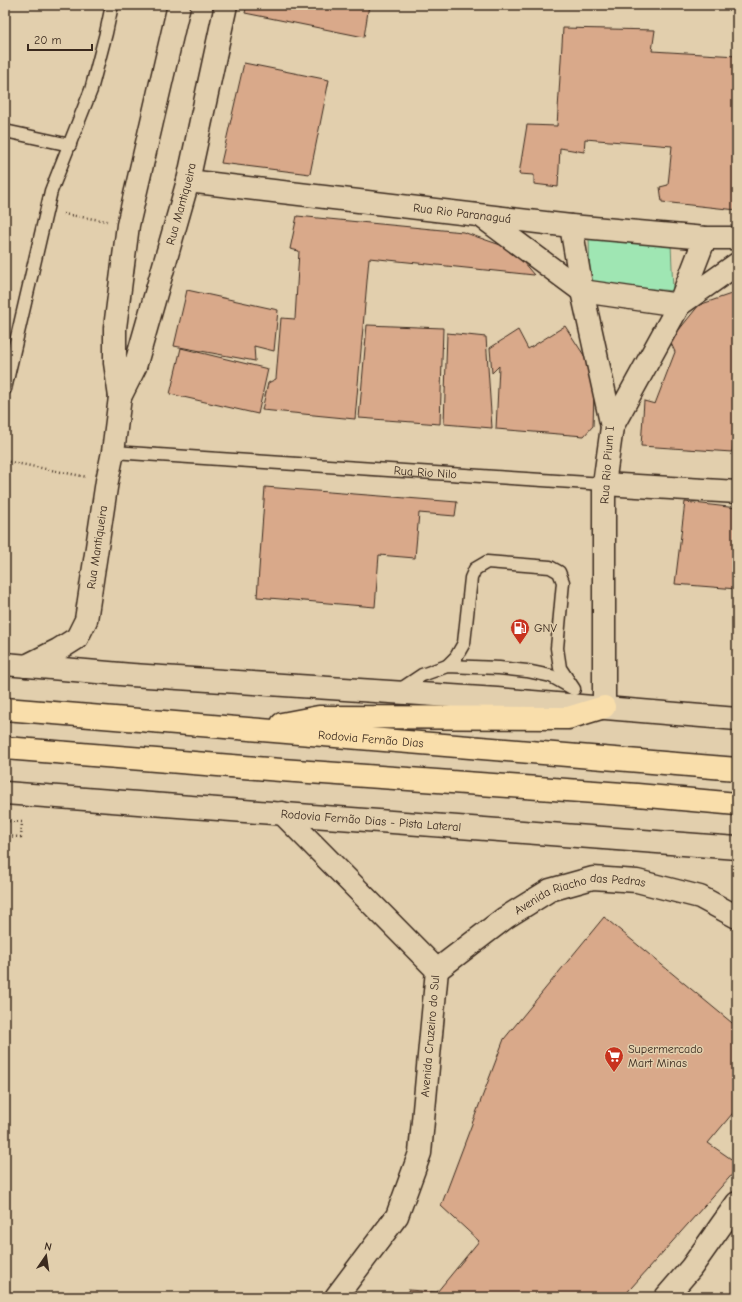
<svg xmlns="http://www.w3.org/2000/svg" width="742" height="1302" font-family="'Comic Neue',sans-serif">
<rect width="100%" height="100%" fill="#e2cfad"/>
<filter id="ink" filterUnits="userSpaceOnUse"><feTurbulence type="fractalNoise" baseFrequency=".025" numOctaves="2"/><feDisplacementMap in="SourceGraphic" scale="8" xChannelSelector="R" yChannelSelector="G"/><feConvolveMatrix kernelMatrix="1 2 1 2 8 2 1 2 1" color-interpolation-filters="sRGB"/></filter>
<g filter="url(#ink)">
<!-- green -->
<path fill="#9fe6b3" stroke="#6d8868" d="M589 237 671 244 673 291 590 283Z"/>
<!-- building -->
<path fill="#d9a98a" stroke="#3b2a1e" d="M247 5H369L364 37 245 13Z
M563 28 655 30 652 51 737 56V210L662 202 660 187 668 185 672 146 585 139 584 152 560 148 558 187 534 184V175L519 174 527 125 557 126Z
M244 63 329 80 310 174 221 163Z
M297 216 463 232 512 249 534 275 369 258 355 419 262 410 268 383 276 379 281 318 295 319 299 251 290 249Z
M187 290 278 310 274 351 254 346 255 361 174 346Z
M737 292V441H734L732 452 641 446 644 401 655 404 675 352 670 341 699 305Z
M367 325 443 328 440 424 359 418Z
M565 326 587 360 594 392 593 426 584 436 496 429 499 366 492 373 490 348 518 330 528 349Z
M447 333 486 337 492 428 444 424Z
M181 348 268 369 258 414 170 394Z
M265 487 457 502 455 516 419 513 415 558 379 555 375 607 257 597Z
M685 502 737 508V589L675 584Z
M604 917 737 1027V1108L708 1143 737 1163V1169L623 1297H409L408 1290 437 1292 479 1241 441 1206 504 1039Z"/>
<g fill="none" stroke-linecap="round" stroke-linejoin="round">
<defs>
<g id="service">
<path d="M5 131 70 145"/>
<path d="M5 389 51 191 91 90 106 33 112 5"/>
<path id="s1" d="M113 452 604 484"/>
<path d="M447 666 456 657 464 643 471 578 475 569 487 562 550 567 559 572 563 582 557 648 560 668 574 689"/>
<path d="M398 691 422 675 447 666 499 668 527 671 551 676 572 688"/>
</g>
<g id="minor">
<path id="s2" d="M188 181 571 226 705 238H737"/>
<path d="M481 216 582 291 679 305 737 264"/>
<path d="M571 226 582 291 612 427 604 484V707"/>
<path d="M612 427 679 305 705 238"/>
<path d="M604 484 737 492"/>
<path d="M282 813 437 970 420 1153 397 1216 336 1297"/>
<path id="s3" d="M437 970 505 918 550 890 593 878 637 881 700 897 737 917"/>
<path d="M666 1297 691 1268 737 1203"/>
</g>
<g id="tertiary">
<path id="s4" d="M120 397 135 367 188 181 226 5"/>
<path d="M5 664 132 675 497 699 737 719"/>
<path id="s5" d="M26 666 58 650 77 638 86 620 107 481 113 452 120 397 115 363V328L128 225 179 5"/>
<path id="s6" d="M5 793 737 848"/>
</g>
<g id="motorway">
<path id="s7" d="M5 709 737 769"/>
<path d="M282 724 319 717 568 718 604 707"/>
<path d="M5 748 281 770 637 795 737 804"/>
</g>
</defs>
<!-- service casing -->
<use href="#service" stroke="#3b2a1e" stroke-width="15"/>
<!-- minor casing -->
<use href="#minor" stroke="#3b2a1e" stroke-width="25"/>
<!-- tertiary casing -->
<use href="#tertiary" stroke="#3b2a1e" stroke-width="25"/>
<!-- motorway casing -->
<use href="#motorway" stroke="#3b2a1e" stroke-width="25"/>
<!-- path -->
<path stroke="#3b2a1e" stroke-width="2.5" stroke-dasharray="1 3" stroke-linecap="butt" d="M63 214 107 221
M5 461 87 477
M5 821 22 822 21 837 5 836"/>
<!-- service -->
<use href="#service" stroke="#e2cfad" stroke-width="12"/>
<!-- minor -->
<use href="#minor" stroke="#e2cfad" stroke-width="22"/>
<!-- tertiary -->
<use href="#tertiary" stroke="#e2cfad" stroke-width="22"/>
<!-- motorway -->
<use href="#motorway" stroke="#f9deab" stroke-width="22"/>
</g>
</g>
<!-- icons -->
<defs>
<symbol id="fuel-pin" viewBox="-11 -11 22 30"><path d="M0 17L-7.5 6A9.5 9.5 0 1 1 7.5 6Z" fill="#c8321e" stroke="#e2cfad"/><path d="M-5.5-6h7V0h2V4h1.3V-2.5L3-4.5l.8-.8L6-3V5H2.5V1h-1V6h-7ZM-4.2-4.7v3.2H.2V-4.7Z" fill="#fff"/></symbol>
<symbol id="supermarket-pin" viewBox="-11 -11 22 30"><path d="M0 17L-7.5 6A9.5 9.5 0 1 1 7.5 6Z" fill="#c8321e" stroke="#e2cfad"/><path d="M-6-5.5h2.5l.6 2H6L4.5 2H-2.5L-4.4-4H-6ZM-1.5 3.2a1.3 1.3 0 1 0 .1 0ZM3 3.2a1.3 1.3 0 1 0 .1 0Z" fill="#fff"/></symbol>
</defs>
<g fill-rule="evenodd">
<use href="#fuel-pin" x="509" y="617" width="22" height="30"/>
<use href="#supermarket-pin" x="603" y="1045" width="22" height="30"/>
</g>
<g text-anchor="middle" dominant-baseline="central" stroke-width="3" stroke-linejoin="round" paint-order="stroke">
<!-- street labels -->
<g font-size="12" fill="#3b2a1e" stroke="#e2cfad">
<text stroke="none"><textPath href="#s4" startOffset="203">Rua Mantiqueira</textPath></text>
<text stroke="none"><textPath href="#s2" startOffset="276">Rua Rio Paranaguá</textPath></text>
<text transform="translate(607 465) rotate(-86)">Rua Rio Pium I</text>
<text stroke="none"><textPath href="#s1" startOffset="313">Rua Rio Nilo</textPath></text>
<text stroke="none"><textPath href="#s5" startOffset="152">Rua Mantiqueira</textPath></text>
<text stroke="none"><textPath href="#s7" startOffset="367">Rodovia Fernão Dias</textPath></text>
<text stroke="none"><textPath href="#s6" startOffset="367">Rodovia Fernão Dias - Pista Lateral</textPath></text>
<text stroke="none"><textPath href="#s3" startOffset="167">Avenida Riacho das Pedras</textPath></text>
<text transform="translate(430 1036) rotate(-85)">Avenida Cruzeiro do Sul</text>
</g>
<!-- poi labels -->
<g font-size="12" fill="#3b2a1e" stroke="#e2cfad" text-anchor="start">
<text x="534" y="628">GNV</text>
<text x="628" y="1049">Supermercado<tspan x="628" dy="14">Mart Minas</tspan></text>
</g>
</g>
<!-- margin -->
<rect width="742" height="1302" fill="none" stroke="#e2cfad" stroke-width="20"/>
<rect x="10" y="10" width="722" height="1282" fill="none" stroke="#3b2a1e" stroke-width="1.5" filter="url(#ink)"/>
<!-- north arrow -->
<g transform="translate(46 1256) rotate(13)" stroke="#e2cfad" stroke-width="3" paint-order="stroke">
<path d="M0-3L7 15L0 10L-7 15Z" fill="#3b2a1e"/>
<text y="-6" font-size="11" font-weight="bold" text-anchor="middle" fill="#3b2a1e">N</text>
</g>
<!-- scale -->
<path d="M28 44v6h64v-6" fill="none" stroke="#3b2a1e" stroke-width="2"/>
<text x="34" y="44" font-size="12" fill="#3b2a1e" stroke="#e2cfad" stroke-width="3" paint-order="stroke">20 m</text>
</svg>
